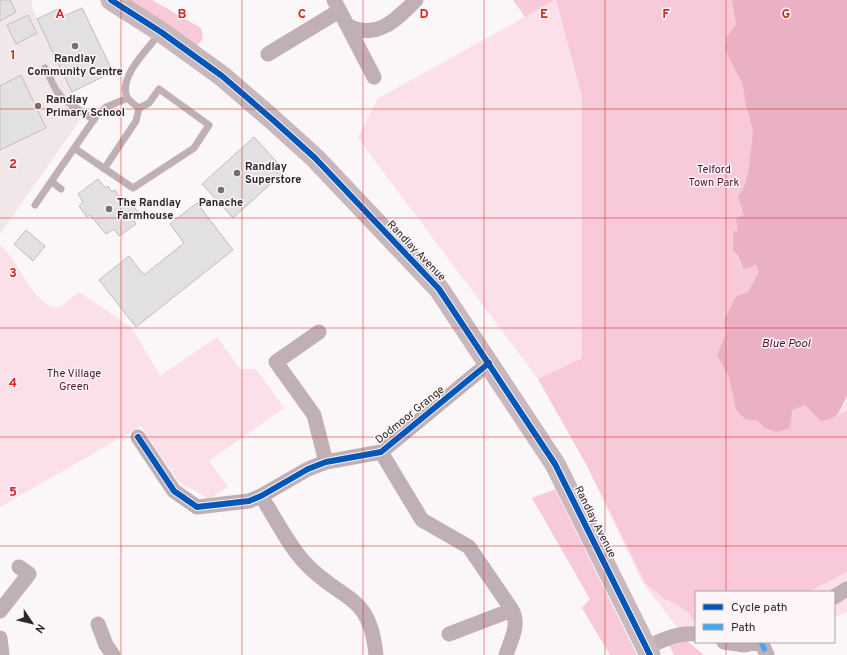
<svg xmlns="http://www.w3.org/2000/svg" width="847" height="655" font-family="Overpass,sans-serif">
<rect width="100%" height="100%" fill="#fbf7f8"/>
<!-- built -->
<path fill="#f1e7e9" d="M0 0H32V8L72 92 80 120 0 234Z"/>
<!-- green -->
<path fill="#fce0e9" d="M555 0H847V612L834 617V592H696V636L683 635 643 583 586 464 582 358 538 379 358 138 377 99Z
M0 245C18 260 27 291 47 304 49 307 55 307 59 308L79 292 132 328 160 376 217 337 240 369H256L284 408 209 461 228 487 209 499 179 482 141 426 0 507Z"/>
<!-- forest -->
<path fill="#f8c9d9" d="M119 0H152L201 28 203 38 195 49Z
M513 0H555L525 17Z
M556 0H732L736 24 727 36 724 48 743 85 745 101 753 132 748 173 744 187 738 197 744 215 733 250 744 268 756 264 759 271 748 292 736 296 724 320 726 334 717 355 729 377 736 410 745 419 758 421 765 428 792 410 805 405 821 421C833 419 837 414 847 411V572L808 592H696V624L689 613 678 605 665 599 646 584 586 464 538 379 582 358V96Z
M555 489 637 655H610L582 608 590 599 532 498Z
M680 635 704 655H674L667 641Z"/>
<!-- water -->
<path fill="#eab0c4" d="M732 0H847V396C837 411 843 417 821 421L805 405 792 410 790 428 777 432 765 428 758 421 745 419 736 410 729 377 717 355 726 334 724 320 736 296 748 292 759 271 756 265 744 269 738 256 733 250V232L738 231 736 218 744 215 738 197 744 187 748 173 753 132 745 101 743 85 724 48 727 36 736 24Z"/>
<!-- building -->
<path fill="#e3e0e1" stroke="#c1bdbe" d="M0 0H10L16 12 0 21Z
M60 8 64 16 82 8 113 72 72 92 37 19Z
M28 15 37 33 16 44 7 25Z
M21 75 46 128 0 150V86Z
M254 137 285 171 233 218 202 184Z
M98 179 105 188 108 186 112 192 115 190 123 203 128 199 139 213 132 218 136 224 119 236 114 229 106 234 90 215 87 217 79 206 83 202 78 194Z
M197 203 233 250 136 327 99 280 129 256 144 275 184 243 170 224Z
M26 230 45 246 33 261 14 244Z"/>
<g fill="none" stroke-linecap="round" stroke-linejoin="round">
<!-- lane -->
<path stroke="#c0afb4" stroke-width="7" d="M45 68 56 90 63 99 94 120
M139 108C135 105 129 101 127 97 118 77 148 49 160 33
M74 148 133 188 194 148 209 125 159 89 149 103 139 108
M104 169 136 121 139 108
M52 182 61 189
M35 205 97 115 106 107 128 98"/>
<!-- street -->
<path stroke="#c0afb4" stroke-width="15" d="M334 0 374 77
M347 25C376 41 396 20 416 0
M268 54 339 11
M319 332 276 362 314 415 326 462
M138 437 174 491 197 507 249 501 261 496 308 469 326 462 381 452 489 363
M381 452 422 520 469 547 512 610C520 625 511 640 506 655
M261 496C274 516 291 550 307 565 343 602 370 593 376 655
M834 597 847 589
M0 611 29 574 19 567
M98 624 106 645 113 655
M449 634 512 610
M0 638 2 655
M724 642 745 645 760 642
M761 642 767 655
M647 647C663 640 678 632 696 634"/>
<!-- secondary -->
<path stroke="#c8b7bc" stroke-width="21" d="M111 0 161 32 222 76 273 120 315 158 439 289 555 464 650 655"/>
<!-- quiet -->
<path stroke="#3fa9f5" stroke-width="5" stroke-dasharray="10 5" stroke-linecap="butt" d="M761 642 767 655"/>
<defs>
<path id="cycleway" d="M111 0 161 32 222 76 273 120 315 158 439 289 555 464 650 655
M138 437 174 491 197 507 249 501 261 496 308 469 326 462 381 452 489 363"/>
</defs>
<!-- cycleway casing -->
<use href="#cycleway" stroke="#fdf5f7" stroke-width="8"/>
<!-- cycleway -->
<use href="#cycleway" stroke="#0057b8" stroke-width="6"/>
</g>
<!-- grid -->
<path fill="none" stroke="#d62828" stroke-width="1" stroke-opacity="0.55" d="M121 0V655M242 0V655M363 0V655M484 0V655M605 0V655M726 0V592M0 109H847M0 218H847M0 328H847M0 437H847M0 546H847M726 642V655"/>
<!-- markers -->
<g fill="#737071" stroke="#fdf5f7" stroke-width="1.5">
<circle cx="75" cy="46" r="4"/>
<circle cx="38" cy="106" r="4"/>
<circle cx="237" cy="173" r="4"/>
<circle cx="221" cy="190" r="4"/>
<circle cx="109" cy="209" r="4"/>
</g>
<g text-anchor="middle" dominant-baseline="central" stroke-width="3" stroke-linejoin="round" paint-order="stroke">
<!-- poi labels -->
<g font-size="11" font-weight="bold" fill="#2a2828" stroke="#fdf5f7" text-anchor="start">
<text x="75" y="59" text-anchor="middle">Randlay<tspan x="75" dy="13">Community Centre</tspan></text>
<text x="46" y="100">Randlay<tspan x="46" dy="13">Primary School</tspan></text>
<text x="245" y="167">Randlay<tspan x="245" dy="13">Superstore</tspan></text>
<text x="117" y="203">The Randlay<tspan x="117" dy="13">Farmhouse</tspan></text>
<text x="221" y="203" text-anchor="middle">Panache</text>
</g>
<!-- park labels -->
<g font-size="11" fill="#561030" stroke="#fdf5f7">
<text x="714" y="170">Telford<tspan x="714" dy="13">Town Park</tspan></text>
<text x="74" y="374">The Village<tspan x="74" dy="13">Green</tspan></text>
</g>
<!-- street labels -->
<g font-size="11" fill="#2a2828" stroke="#fdf5f7">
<text transform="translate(416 251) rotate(46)">Randlay Avenue</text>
<text transform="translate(410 415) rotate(-39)">Dodmoor Grange</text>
<text transform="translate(595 522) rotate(63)">Randlay Avenue</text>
</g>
<!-- water labels -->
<g font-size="12" font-style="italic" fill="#561030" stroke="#fdf5f7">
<text x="786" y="344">Blue Pool</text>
</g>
</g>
<g font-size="13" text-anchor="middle" font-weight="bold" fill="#d62828" stroke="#fdf5f7" stroke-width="3" stroke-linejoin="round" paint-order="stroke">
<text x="60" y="18">A</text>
<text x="182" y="18">B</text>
<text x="302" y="18">C</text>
<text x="424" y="18">D</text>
<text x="544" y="18">E</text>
<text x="666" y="18">F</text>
<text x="786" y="18">G</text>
<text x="13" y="59">1</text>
<text x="13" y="168">2</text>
<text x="13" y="277">3</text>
<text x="13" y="387">4</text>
<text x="13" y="496">5</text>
</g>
<!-- legend -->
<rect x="695" y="591" width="140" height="52" fill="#fdf5f7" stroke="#a9a3a4"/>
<rect x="703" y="604" width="20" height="6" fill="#0057b8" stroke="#a9a3a4"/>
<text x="731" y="611" font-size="12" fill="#2a2828">Cycle path</text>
<rect x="703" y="624" width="20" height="6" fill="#3fa9f5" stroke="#a9a3a4"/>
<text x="731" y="631" font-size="12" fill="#2a2828">Path</text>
<!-- north arrow -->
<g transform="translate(32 623) rotate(125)" stroke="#fdf5f7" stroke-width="3" paint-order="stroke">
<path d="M0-3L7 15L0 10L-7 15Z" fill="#2a2828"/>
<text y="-6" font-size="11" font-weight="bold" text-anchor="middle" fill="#2a2828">N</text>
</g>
</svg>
